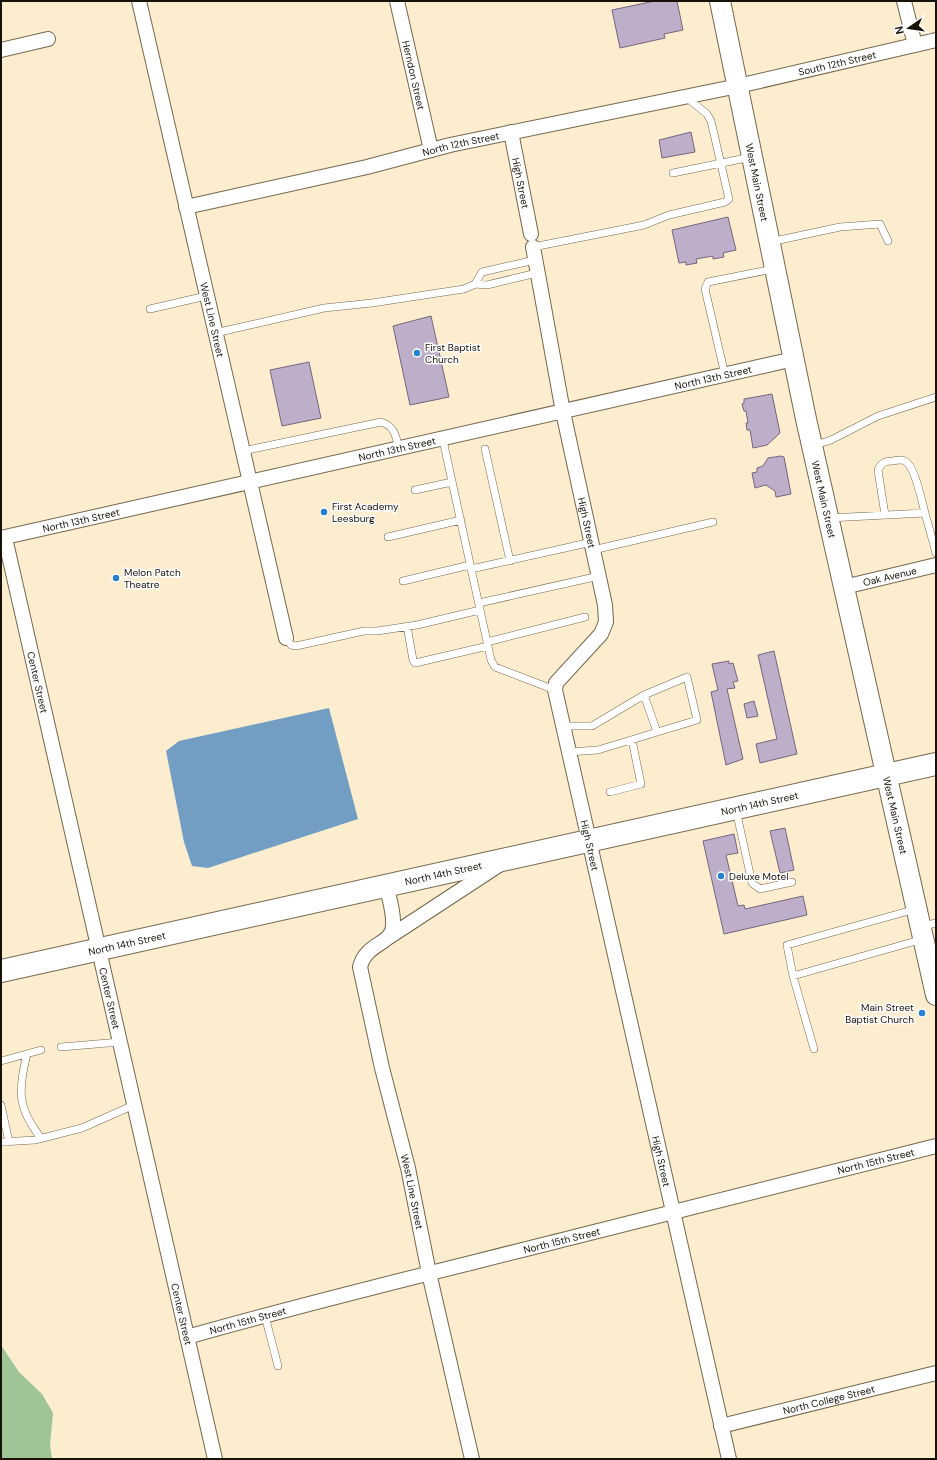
<svg xmlns="http://www.w3.org/2000/svg" width="937" height="1460" font-family="'DM Sans',sans-serif">
<rect width="100%" height="100%" fill="#fcedcf"/>
<!-- forest -->
<path fill="#9ec498" d="M1 1345 19 1372 42 1394 53 1413 50 1445 52 1459H1Z"/>
<!-- water -->
<path fill="#739ec4" d="M329 708 358 819 208 868 192 866 184 842 166 751 179 741Z"/>
<!-- building -->
<path fill="#beaec9" stroke="#75657e" d="M655 1H677L683 30 664 34 665 38 620 48 612 10Z
M691 132 695 152 662 158 659 140Z
M728 217 736 250 723 253 724 257 713 259V256L696 259 697 263 686 265V262L679 263 672 230Z
M431 316 449 397 410 405 393 326Z
M309 362 321 418 282 426 270 370Z
M772 394 780 433 767 445 753 448 750 430H747L746 423H748L746 411H744L742 404 744 403V399Z
M781 456 784 457 791 494 776 497 775 491 766 485 755 488 752 473 757 472V468L763 466 768 458Z
M774 651 797 754 760 763 756 744 777 739 758 655Z
M729 661V664L733 663 738 681 733 682 735 688 727 689 743 759 726 765 711 692 718 690 712 664Z
M754 701 758 716 747 718 744 704Z
M785 828 794 870 780 873 770 831Z
M734 834 738 853 726 855 738 906 744 905 745 909 803 896 807 915 724 934 703 841Z"/>
<g fill="none" stroke-linecap="round" stroke-linejoin="round">
<defs>
<path id="lane" d="M673 173 751 157
M770 242 840 227 880 224 888 241
M533 247 644 225 669 215 725 202 729 199 711 121 707 114 686 97
M475 284 482 272 535 260
M150 309 206 296
M215 333 324 308 372 303 464 289 475 284 487 285 537 273
M725 375 705 289 708 282 773 269
M443 440 491 660 495 667 555 690
M812 446 831 440 878 416 936 397
M485 449 510 561
M243 451 381 422C395 426 396 437 399 449
M415 490 452 482
M885 515 878 470C881 463 885 461 893 461 897 460 901 459 905 461 915 466 922 502 925 513
M829 518 925 513 936 553
M388 537 461 520
M593 550 713 522
M471 569 592 542
M403 581 470 565
M479 603 599 576
M407 626 413 660 415 663 488 646
M286 638 291 645 296 646 364 631H377L417 625 480 610
M487 642 585 617
M644 695 657 732
M563 726H592L644 695 687 677 697 720 598 750 569 752
M610 792 641 784 632 740
M736 810 752 883 760 889 792 882
M916 909 787 945 793 976 923 939
M923 926 936 923
M793 976 814 1049
M61 1047 120 1042
M27 1054C18 1090 17 1108 41 1138
M1 1061 41 1050
M1 1105 9 1142
M1 1142 35 1140 82 1128 134 1105
M265 1316 278 1366"/>
<g id="street">
<path id="s1" d="M139 1 286 638"/>
<path id="s2" d="M397 1 431 150"/>
<path d="M904 1 915 45"/>
<path d="M1 50 48 39"/>
<path id="s3" d="M511 132 531 234"/>
<path id="s4" d="M186 207 367 167 450 145 738 86 936 40"/>
<path id="s5" d="M533 247 563 412 605 605 606 622 601 634 556 683 555 690 729 1459"/>
<path id="s6" d="M1 538 794 359"/>
<path id="s7" d="M5 538 215 1459"/>
<path id="s8" d="M844 587 936 565"/>
<path id="s9" d="M386 885C389 897 394 912 393 925 393 945 366 942 360 967L382 1068 408 1168 429 1273 472 1459"/>
<path d="M389 937 499 865"/>
<path id="s10" d="M187 1337C317 1300 448 1269 578 1236 698 1206 817 1175 936 1146"/>
<path id="s11" d="M721 1426 936 1373"/>
</g>
<g id="secondary">
<path id="s12" d="M720 1 806 419 936 995"/>
</g>
<g id="highway">
<path id="s13" d="M1 971 936 764"/>
</g>
</defs>
<!-- lane casing -->
<use href="#lane" stroke="#74674d" stroke-width="8"/>
<!-- street casing -->
<use href="#street" stroke="#74674d" stroke-width="16"/>
<!-- secondary casing -->
<use href="#secondary" stroke="#74674d" stroke-width="22"/>
<!-- highway casing -->
<use href="#highway" stroke="#74674d" stroke-width="24"/>
<!-- lane -->
<use href="#lane" stroke="#fff" stroke-width="7"/>
<!-- street -->
<use href="#street" stroke="#fff" stroke-width="14"/>
<!-- secondary -->
<use href="#secondary" stroke="#fff" stroke-width="20"/>
<!-- highway -->
<use href="#highway" stroke="#fff" stroke-width="22"/>
</g>
<!-- markers -->
<g fill="#2781cf" stroke="#fff" stroke-width="1.5">
<circle cx="417" cy="353" r="4"/>
<circle cx="324" cy="512" r="4"/>
<circle cx="116" cy="578" r="4"/>
<circle cx="721" cy="876" r="4"/>
<circle cx="922" cy="1013" r="4"/>
</g>
<g text-anchor="middle" dominant-baseline="central" stroke-width="3" stroke-linejoin="round" paint-order="stroke">
<!-- street labels -->
<g font-size="10" fill="#171208" stroke="#fff">
<text stroke="none"><textPath href="#s4" startOffset="667">South 12th Street</textPath></text>
<text stroke="none"><textPath href="#s2" startOffset="76">Herndon Street</textPath></text>
<text stroke="none"><textPath href="#s4" startOffset="282">North 12th Street</textPath></text>
<text stroke="none"><textPath href="#s12" startOffset="185">West Main Street</textPath></text>
<text stroke="none"><textPath href="#s3" startOffset="52">High Street</textPath></text>
<text stroke="none"><textPath href="#s1" startOffset="327">West Line Street</textPath></text>
<text stroke="none"><textPath href="#s6" startOffset="730">North 13th Street</textPath></text>
<text stroke="none"><textPath href="#s6" startOffset="406">North 13th Street</textPath></text>
<text stroke="none"><textPath href="#s12" startOffset="509">West Main Street</textPath></text>
<text stroke="none"><textPath href="#s6" startOffset="82">North 13th Street</textPath></text>
<text stroke="none"><textPath href="#s5" startOffset="281">High Street</textPath></text>
<text stroke="none"><textPath href="#s8" startOffset="47">Oak Avenue</textPath></text>
<text stroke="none"><textPath href="#s7" startOffset="148">Center Street</textPath></text>
<text stroke="none"><textPath href="#s13" startOffset="777">North 14th Street</textPath></text>
<text stroke="none"><textPath href="#s12" startOffset="833">West Main Street</textPath></text>
<text stroke="none"><textPath href="#s5" startOffset="628">High Street</textPath></text>
<text stroke="none"><textPath href="#s13" startOffset="453">North 14th Street</textPath></text>
<text stroke="none"><textPath href="#s13" startOffset="129">North 14th Street</textPath></text>
<text stroke="none"><textPath href="#s7" startOffset="472">Center Street</textPath></text>
<text stroke="none"><textPath href="#s10" startOffset="711">North 15th Street</textPath></text>
<text stroke="none"><textPath href="#s5" startOffset="952">High Street</textPath></text>
<text stroke="none"><textPath href="#s9" startOffset="327">West Line Street</textPath></text>
<text stroke="none"><textPath href="#s10" startOffset="387">North 15th Street</textPath></text>
<text stroke="none"><textPath href="#s7" startOffset="796">Center Street</textPath></text>
<text stroke="none"><textPath href="#s10" startOffset="63">North 15th Street</textPath></text>
<text stroke="none"><textPath href="#s11" startOffset="111">North College Street</textPath></text>
</g>
<!-- poi labels -->
<g font-size="10" fill="#171208" stroke="#fff" text-anchor="start">
<text x="425" y="347">First Baptist<tspan x="425" dy="12">Church</tspan></text>
<text x="332" y="506">First Academy<tspan x="332" dy="12">Leesburg</tspan></text>
<text x="124" y="572">Melon Patch<tspan x="124" dy="12">Theatre</tspan></text>
<text x="729" y="876">Deluxe Motel</text>
<text x="914" y="1007" text-anchor="end">Main Street<tspan x="914" dy="12">Baptist Church</tspan></text>
</g>
</g>
<!-- border -->
<rect width="937" height="1460" fill="none" stroke="#171208" stroke-width="4"/>
<!-- north arrow -->
<g transform="translate(909 28) rotate(257)" stroke="#ffffff" stroke-width="3" paint-order="stroke">
<path d="M0-3L7 15L0 10L-7 15Z" fill="#171208"/>
<text y="-6" font-size="11" font-weight="bold" text-anchor="middle" fill="#171208">N</text>
</g>
</svg>
